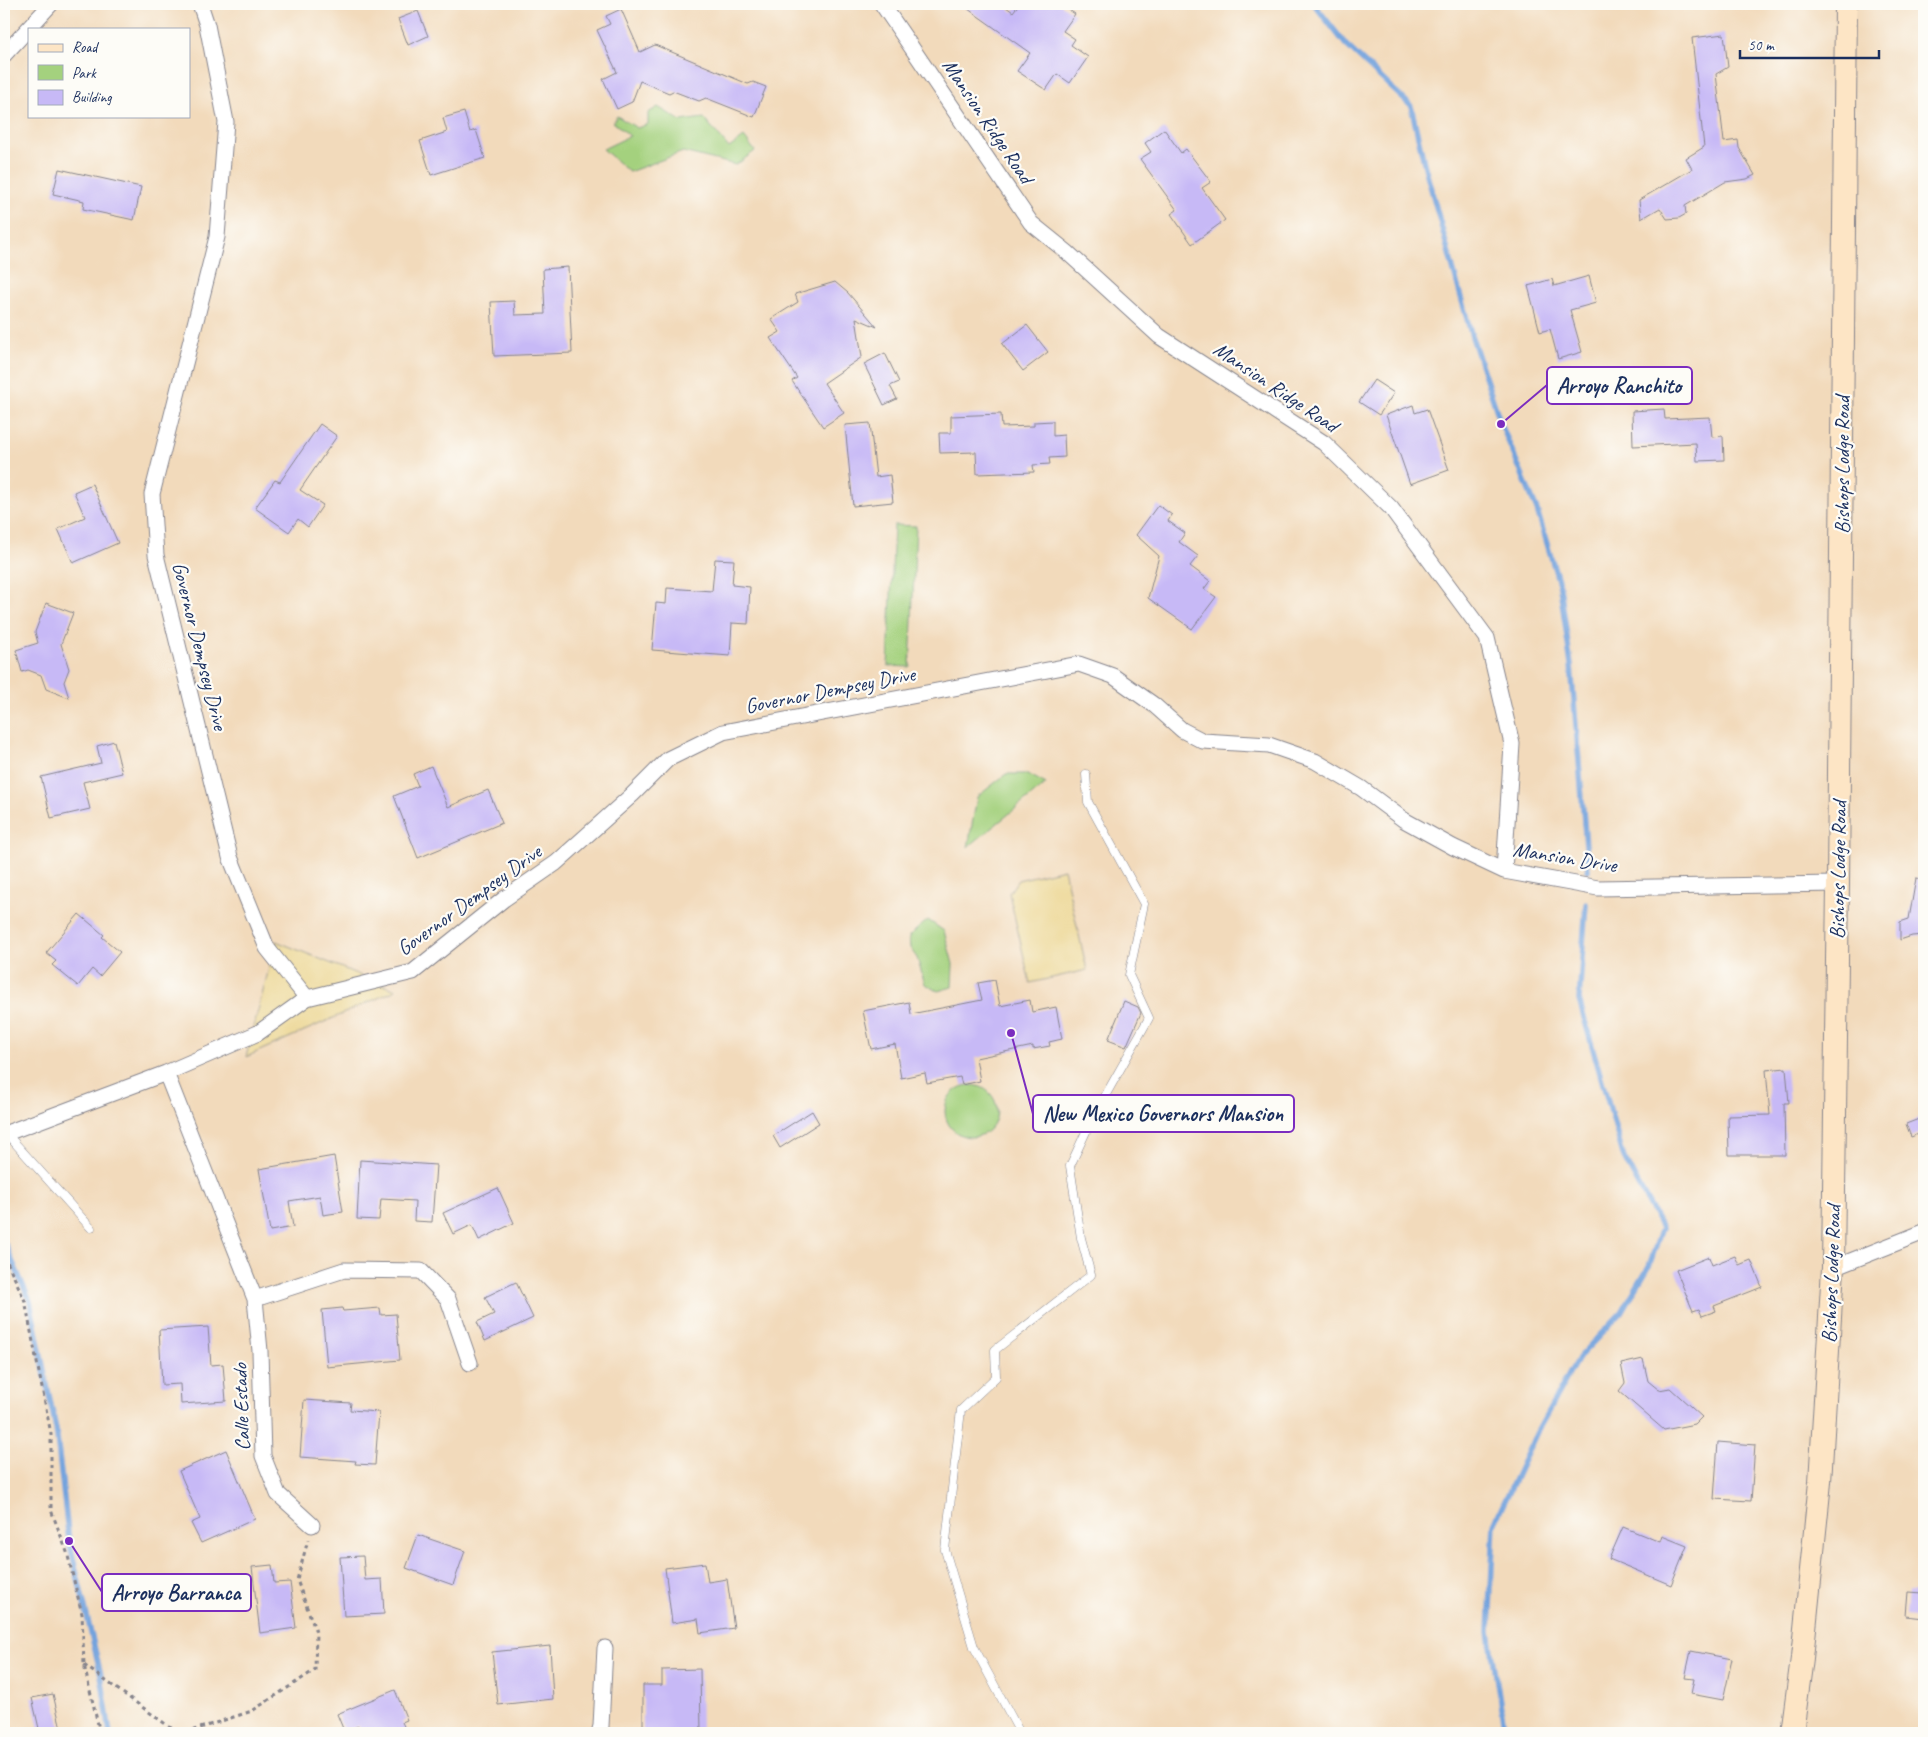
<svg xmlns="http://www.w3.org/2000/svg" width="1928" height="1737" font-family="Caveat,sans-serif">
<rect width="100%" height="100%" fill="#fdfcf7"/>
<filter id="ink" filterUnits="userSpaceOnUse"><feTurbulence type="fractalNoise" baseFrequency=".02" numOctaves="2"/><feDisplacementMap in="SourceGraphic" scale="10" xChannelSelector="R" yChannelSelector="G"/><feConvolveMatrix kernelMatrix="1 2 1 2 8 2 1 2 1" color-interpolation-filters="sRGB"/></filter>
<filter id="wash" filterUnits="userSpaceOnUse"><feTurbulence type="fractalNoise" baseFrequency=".0096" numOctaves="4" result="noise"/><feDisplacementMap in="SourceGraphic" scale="20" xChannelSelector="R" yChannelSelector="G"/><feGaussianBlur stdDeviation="1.12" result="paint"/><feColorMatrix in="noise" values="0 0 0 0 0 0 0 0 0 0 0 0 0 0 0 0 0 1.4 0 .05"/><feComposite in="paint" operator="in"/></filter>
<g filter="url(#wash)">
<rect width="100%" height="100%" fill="#f2dabb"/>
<!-- green -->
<path fill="#a4d17e" stroke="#60806e" d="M658 107 681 121 704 118 729 148 744 137 755 151 736 165 683 152 629 172 603 149 630 136 613 122 617 116 637 128 648 124V113Z
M894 525 916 526 910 667 888 666Z
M1006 774H1028L1046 784 968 847 977 797Z
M928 920 944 931 953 964 952 987 938 991 925 984 917 958 910 948 909 936Z
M945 1111a26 26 0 1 1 52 0a26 26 0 1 1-52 0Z"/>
<!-- sand -->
<path fill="#eeda9e" stroke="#84847e" d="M1064 869 1087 970 1030 983 1009 893 1018 880Z
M276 941 396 990 246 1057Z"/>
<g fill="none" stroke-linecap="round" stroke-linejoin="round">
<!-- stream -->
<path stroke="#73a3dd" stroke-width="5.5" d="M1314 4 1346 45 1411 106 1425 167 1472 337 1501 424 1537 510 1560 587 1571 665 1588 870
M4 1242 30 1301 56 1429 69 1541 101 1675 110 1733
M1505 1733 1489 1632 1494 1524 1537 1432 1578 1358 1622 1312 1649 1266 1662 1228 1624 1158 1579 1000 1586 904"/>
</g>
<g id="blocks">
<!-- building -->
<path fill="#c7b9f6" d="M961 4H1002L1013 12 1019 4H1060L1075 14 1063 31 1075 39 1071 45 1088 57 1070 83 1057 74 1046 90 1017 71 1030 53Z
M621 9 640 52 655 45 748 84 753 82 766 87 754 117 706 98 699 101 673 91 669 93 640 81 632 102 617 109 603 79 617 72 597 30 610 24 606 16Z
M418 11 428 36 408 45 398 19Z
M1724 34 1728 67 1716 74 1724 142 1738 140 1739 148 1755 175 1747 179 1725 182 1685 206 1686 214 1679 218 1667 219 1660 208 1641 219 1639 200 1692 169 1686 158 1704 147 1692 38Z
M464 112 470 132 476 130 485 158 431 175 420 141 447 132 443 118Z
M1164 129 1181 153 1186 149 1211 182 1202 188 1225 220 1192 244 1171 214 1177 210 1140 159 1151 152 1145 143Z
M59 169 141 187 134 220 83 209 84 201 53 194Z
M568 267 572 353 494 356 491 302 514 301 515 315 545 314 543 269Z
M1589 276 1596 303 1570 310 1582 352 1558 359 1550 329 1540 332 1528 286 1552 279 1554 286Z
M835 282 848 293 877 327 856 318 862 357 824 383 844 413 823 427 792 381 797 378 770 338 780 332 771 319 798 302 795 294Z
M1027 325 1048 352 1023 371 1002 344Z
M885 353 899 382 890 386 897 399 884 405 864 364Z
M1374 380 1394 393 1379 415 1359 402Z
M1413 405 1415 413 1427 409 1449 470 1410 484 1386 415Z
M1664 409 1665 419 1710 417 1712 437 1723 436 1724 460 1697 461 1696 443 1633 446 1632 411Z
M1001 414 1002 427 1034 426V422L1053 421V436L1064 435 1065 457 1049 458 1050 464 1033 465 1034 472 977 474 976 452 940 453 939 433H951V416Z
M870 423 876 477 890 475 893 502 853 506 845 425Z
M320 424 337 436 300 490 323 505 308 527 298 519 289 532 255 508 275 480 280 482Z
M92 484 118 543 73 563 58 529 85 517 74 492Z
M1158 505 1172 515 1168 521 1185 533 1179 542 1198 556 1190 566 1210 581 1204 589 1216 597 1192 629 1148 598 1159 556 1136 535Z
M715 559 734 560 732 585 750 587 748 624 732 623 730 656 652 650 656 603 666 604 667 588 712 591Z
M46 603 73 613 61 644 69 669 64 682 69 698 46 689 41 675 28 670 22 672 16 650 38 643 35 632Z
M114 741 122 773 83 782 90 809 51 818 41 777 101 763 97 746Z
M431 766 448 807 488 790 502 823 418 858 394 796 418 786 413 774Z
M1916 878 1924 879V935L1912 936 1900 940V922L1909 919Z
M79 914 104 935 102 937 120 952 100 976 92 969 78 986 52 965 56 961 46 953Z
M995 980 1000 1006 1030 1000 1032 1012 1056 1007 1062 1039 1049 1042 1050 1046 1033 1049V1046L976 1058 980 1081 962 1085 960 1077 927 1083 925 1073 901 1078 895 1044 871 1049 863 1011 909 1002 911 1014 982 1000 978 983Z
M1124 1001 1138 1007 1141 1013 1126 1047 1108 1040Z
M1786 1068 1789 1103H1784L1785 1155H1729L1728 1116 1770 1115 1766 1070Z
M812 1111 819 1123 780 1148 773 1136Z
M1924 1117V1132L1911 1137 1906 1124Z
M334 1156 343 1212 323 1215 320 1196 289 1201 293 1227 270 1231 259 1169Z
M360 1160 436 1165 432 1222 414 1221 415 1201 381 1199 379 1220 357 1219Z
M498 1188 514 1223 479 1240 472 1225 453 1234 443 1213Z
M1735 1256 1739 1265 1751 1260 1762 1287 1714 1306 1716 1311 1702 1316 1699 1309 1693 1311 1676 1270 1709 1257 1712 1265Z
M516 1282 533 1318 485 1341 477 1322 494 1314 485 1297Z
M342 1308 343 1311 380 1308 381 1315 396 1314 400 1360 327 1367 322 1310Z
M208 1327 211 1365 223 1364 226 1401 181 1404 180 1384 162 1385 159 1330Z
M1643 1359 1648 1381 1659 1390 1670 1388 1702 1417 1695 1424 1664 1430 1619 1391 1625 1383 1621 1364Z
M304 1400 351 1403 350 1410 379 1412 375 1465 355 1464 356 1461 300 1457Z
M1718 1442 1755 1445 1751 1501 1714 1499Z
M226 1450 255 1519 201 1543 191 1523 200 1519 179 1471Z
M1623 1527 1660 1542 1662 1536 1687 1546 1671 1585 1609 1559Z
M418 1535 465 1551 453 1585 406 1568Z
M363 1556 365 1580 382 1579 384 1614 344 1616 340 1557Z
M705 1563 708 1582 727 1579 734 1628 700 1633 698 1619 672 1623 665 1568Z
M272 1565 274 1583 290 1582 296 1628 260 1633 252 1567Z
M1908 1592 1924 1593V1618L1906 1616Z
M550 1646 553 1699 498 1705 492 1652Z
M1691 1651 1732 1659 1723 1700 1691 1694 1694 1679 1685 1678Z
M700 1669 701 1733H643V1685H662V1670Z
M395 1690 407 1720 402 1722 407 1733H362L359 1726 344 1731 337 1714Z
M53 1694 62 1733H40L32 1698Z"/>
</g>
</g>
<g filter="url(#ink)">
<use href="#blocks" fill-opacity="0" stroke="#86848c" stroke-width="1"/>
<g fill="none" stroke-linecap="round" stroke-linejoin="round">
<defs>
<path id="lane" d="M6 1133 91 1228
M1020 1733 974 1647 945 1550 961 1410 996 1377 995 1350 1091 1275 1081 1238 1070 1166 1091 1121 1149 1018 1129 975 1144 904 1088 802 1086 774"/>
<path id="street" d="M200 4 207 25 226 122 217 237 152 494 156 555 230 857 267 948 307 998 413 972 504 899 556 863 632 795 668 759 723 732 1079 664 1113 676 1154 705 1182 730 1203 741 1269 745 1315 761 1361 788 1404 820 1453 847 1504 871 1598 888 1838 884
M882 4 1031 223 1067 252 1159 336 1324 443 1391 508 1487 638 1512 744 1504 871
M4 55 51 4
M166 1073 255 1299 260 1351 263 1456 278 1494 312 1525
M4 1134 166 1073 258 1033 307 998
M1833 1268 1924 1232
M255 1299 344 1270 421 1271 448 1299 470 1363
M599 1733 601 1726 605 1648"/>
<path id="secondary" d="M1792 1733 1802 1658 1820 1482 1833 1268 1838 884 1846 4"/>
</defs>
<!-- lane casing -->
<use href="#lane" stroke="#86848c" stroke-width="9"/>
<!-- street casing -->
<use href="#street" stroke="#86848c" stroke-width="17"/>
<!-- secondary casing -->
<use href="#secondary" stroke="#86848c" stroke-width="24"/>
<!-- path -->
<path stroke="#86848c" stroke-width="3" stroke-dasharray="4 4" stroke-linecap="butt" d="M4 1255 25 1301 51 1434V1510L67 1552 82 1614 84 1665 100 1733
M84 1665 178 1733
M185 1733 252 1711 315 1670 316 1632 297 1580 308 1540"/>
<!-- lane -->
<use href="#lane" stroke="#fff" stroke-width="8"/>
<!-- street -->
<use href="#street" stroke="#fff" stroke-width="15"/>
<!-- secondary -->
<use href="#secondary" stroke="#fde5c5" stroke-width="22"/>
</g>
</g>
<g text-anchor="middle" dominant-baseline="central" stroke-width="4.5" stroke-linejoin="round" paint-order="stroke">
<!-- street labels -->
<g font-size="21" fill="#1b2f5e" stroke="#fdfcf7">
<text transform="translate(988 121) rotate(56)">Mansion Ridge Road</text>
<text transform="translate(1276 387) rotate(34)">Mansion Ridge Road</text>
<text transform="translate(1842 465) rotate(-90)">Bishops Lodge Road</text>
<text transform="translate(200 646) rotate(76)">Governor Dempsey Drive</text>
<text transform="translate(830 690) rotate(-11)">Governor Dempsey Drive</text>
<text transform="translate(1565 857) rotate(9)">Mansion Drive</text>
<text transform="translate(1838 870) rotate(-89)">Bishops Lodge Road</text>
<text transform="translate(469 900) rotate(-36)">Governor Dempsey Drive</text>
<text transform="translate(1831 1274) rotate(-88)">Bishops Lodge Road</text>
<text transform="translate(241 1407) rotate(-92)">Calle Estado</text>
</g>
</g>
<!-- callouts -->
<path fill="none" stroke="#7b2cbf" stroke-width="2" d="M1501 424L1547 385M1011 1033L1033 1114M69 1541L102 1592"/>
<g fill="#7b2cbf" stroke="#fdfcf7" stroke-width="2">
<circle cx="1501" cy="424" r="5"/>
<circle cx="1011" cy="1033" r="5"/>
<circle cx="69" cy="1541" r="5"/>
</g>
<g fill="#fdfcf7" stroke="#7b2cbf" stroke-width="2">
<rect x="1547" y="367" width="145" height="37" rx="5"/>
<rect x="1033" y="1095" width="261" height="37" rx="5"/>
<rect x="102" y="1574" width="149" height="37" rx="5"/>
</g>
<g font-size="22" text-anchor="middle" font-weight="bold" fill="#1b2f5e">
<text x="1619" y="393">Arroyo Ranchito</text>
<text x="1163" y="1121">New Mexico Governors Mansion</text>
<text x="176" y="1600">Arroyo Barranca</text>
</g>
<!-- margin -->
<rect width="1928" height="1737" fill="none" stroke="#fdfcf7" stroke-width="20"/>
<!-- legend -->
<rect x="28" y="28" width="162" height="90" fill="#fdfcf7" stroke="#a3aaba"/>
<rect x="38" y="44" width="25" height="8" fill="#fde5c5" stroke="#a3aaba"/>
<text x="72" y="52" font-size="15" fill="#1b2f5e">Road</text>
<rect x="38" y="65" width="25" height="15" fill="#a4d17e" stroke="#a3aaba"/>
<text x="72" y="78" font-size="15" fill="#1b2f5e">Park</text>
<rect x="38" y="90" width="25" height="15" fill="#c7b9f6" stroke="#a3aaba"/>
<text x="72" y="102" font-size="15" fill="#1b2f5e">Building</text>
<!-- scale -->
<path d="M1740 50v8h139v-8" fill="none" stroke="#1b2f5e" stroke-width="2.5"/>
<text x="1748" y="50" font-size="15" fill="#1b2f5e" stroke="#fdfcf7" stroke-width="4" paint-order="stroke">50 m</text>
</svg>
